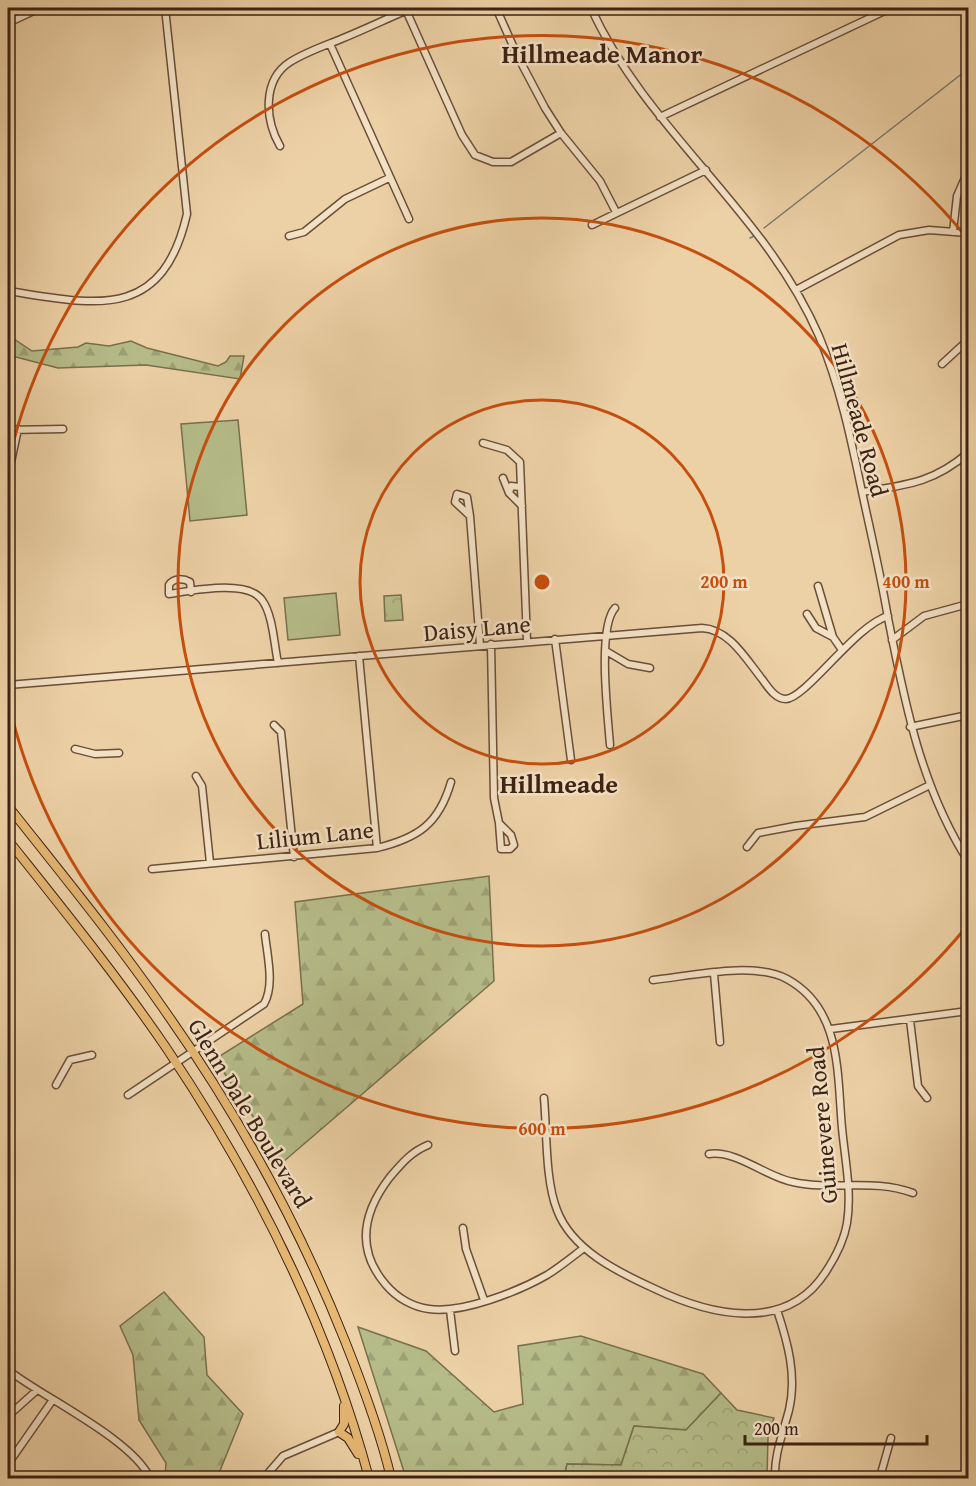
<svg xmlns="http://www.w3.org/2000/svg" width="976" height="1486" font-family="'Gentium Book Plus',serif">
<defs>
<pattern id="forest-firs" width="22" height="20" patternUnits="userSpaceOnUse" patternTransform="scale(1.5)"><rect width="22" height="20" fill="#b5bc89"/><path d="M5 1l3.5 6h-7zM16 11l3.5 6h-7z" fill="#9da175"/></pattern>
<pattern id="park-crowns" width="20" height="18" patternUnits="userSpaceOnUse" patternTransform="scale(1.5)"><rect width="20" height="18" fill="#b5bc89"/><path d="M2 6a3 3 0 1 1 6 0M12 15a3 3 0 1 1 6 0" fill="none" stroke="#9da175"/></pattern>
</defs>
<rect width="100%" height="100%" fill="#edd1a6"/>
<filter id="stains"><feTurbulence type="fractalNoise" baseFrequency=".00333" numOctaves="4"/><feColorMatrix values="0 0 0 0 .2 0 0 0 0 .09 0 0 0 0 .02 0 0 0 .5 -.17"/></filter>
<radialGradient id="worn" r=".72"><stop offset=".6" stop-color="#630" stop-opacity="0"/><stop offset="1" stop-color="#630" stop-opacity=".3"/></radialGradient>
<!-- forest -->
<path fill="url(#forest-firs)" stroke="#796f4e" stroke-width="1.5" d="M8 335 32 351 78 347 86 343 109 346 131 341 147 348 218 366 226 362 230 356H244L240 379 146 365 58 368 8 355Z
M489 876 494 981 283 1162 215 1059 303 1004 295 902Z
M164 1292 204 1337 207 1375 243 1414 217 1478H165L166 1463 139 1420 133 1355 120 1326Z
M358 1327 426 1351 494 1412 523 1404 518 1346 581 1336 703 1374 721 1393 686 1430 634 1426 621 1465 567 1464 564 1478H541L540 1476 406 1478Z"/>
<!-- park -->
<path fill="url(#park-crowns)" stroke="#796f4e" stroke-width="1.5" d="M401 595 403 620 385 621 384 596Z
M721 1393 737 1410 774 1418 768 1437 767 1478H564L567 1464 621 1465 634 1426 686 1430Z"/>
<!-- pitch -->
<path fill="#b5bc89" stroke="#796f4e" stroke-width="1.5" d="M238 420 247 515 190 521 181 424Z
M336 593 340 635 288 640 284 598Z"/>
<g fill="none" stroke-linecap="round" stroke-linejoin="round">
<!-- stream -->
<path stroke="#777a73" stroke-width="1.5" d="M764 228 968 69
M750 238 754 236"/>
<defs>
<path id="minor" d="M405 8 462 135 475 155 493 162H511L561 133
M591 8C647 131 765 211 819 336 840 386 851 439 862 492 871 534 881 576 888 618 905 704 921 787 968 861
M497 10 518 57 545 108 561 133 600 181 616 212
M8 23 40 8
M330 44 409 219
M660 117 891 8
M280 146C265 120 262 80 290 62 306 52 324 46 341 39 363 30 384 20 405 11
M592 225 706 170
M953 232 957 196 968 171
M289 236 304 232 345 199 389 178
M796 290 899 235 929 230 968 233
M8 291C94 304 162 323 187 214L165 8
M942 364 968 340
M8 430 63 429
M483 443 507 450 520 462 527 641
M8 476 18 429
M503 478 509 493 522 506
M862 492C906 485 933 483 968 453
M509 493 511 486 520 487
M457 494 467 497 470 516 455 502Z
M470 516 480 645
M818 586 833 637 842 650
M191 592 190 582C183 578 173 578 169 585V594C191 591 247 579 262 600 273 615 274 644 278 663
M807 614 816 628 833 637
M555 639 571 760
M892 640 924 616 968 604
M491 644 494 798 499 823
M606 651 628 664 650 668
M359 656 377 848
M8 685 702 628C729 629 746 659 762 679 768 687 775 699 786 699 806 698 856 625 888 616
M274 725 281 732 294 857
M910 727 968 715
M610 745C608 717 597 628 615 608
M75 749 95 754 119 753
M196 776 202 786 210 863
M499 823 511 835 514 845 510 849H501Z
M747 847 758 833 795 826 865 817 930 785
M152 869 377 848C418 838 439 824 451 782
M714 974 720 1042
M910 1020 918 1086 927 1098
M831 1029 968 1011
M56 1085 70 1060 92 1055
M128 1095 264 1004C275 985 267 955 265 934
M544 1098C547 1131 545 1180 557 1210 572 1250 618 1272 653 1288 709 1315 785 1334 825 1273 835 1258 844 1241 847 1223 852 1192 845 1160 842 1128 837 1074 842 1009 787 979 754 961 690 976 653 980
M428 1145C411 1152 402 1163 390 1177 363 1212 355 1249 386 1285 397 1298 413 1307 429 1309 462 1314 519 1291 547 1275 560 1267 572 1257 584 1248
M709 1154C737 1150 766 1177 793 1182 833 1191 874 1178 913 1193
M463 1228 466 1249 484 1300
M450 1310 455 1351
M8 1370C44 1398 132 1439 150 1478
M8 1416 36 1391
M8 1464 52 1401
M264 1478 283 1456 339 1432
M775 1478C774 1455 783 1433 789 1410 797 1376 788 1343 777 1310
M886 1478 880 1477 891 1438"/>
<path id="major" d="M8 806C61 873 116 940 165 1011 237 1113 299 1225 345 1341 363 1386 380 1431 391 1478
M8 840C62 908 118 977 167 1049 255 1180 328 1326 369 1478
M344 1406V1424L339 1432 348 1438 358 1454"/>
</defs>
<!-- minor casing -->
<use href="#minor" stroke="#694e38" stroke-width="9"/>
<!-- major casing -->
<use href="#major" stroke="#3d2214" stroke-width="10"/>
<!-- minor -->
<use href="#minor" stroke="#f3e1c5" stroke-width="6"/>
<!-- major -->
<use href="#major" stroke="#e6b873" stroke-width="8"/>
</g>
<!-- distance rings -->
<g fill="none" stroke="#c64e0e" stroke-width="3">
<circle cx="542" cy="582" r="182"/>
<circle cx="542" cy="582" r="364"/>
<path d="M967 926A547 547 0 0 1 8 700M8 464A547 547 0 0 1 967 238"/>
</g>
<g text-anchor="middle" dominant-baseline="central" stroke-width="5" stroke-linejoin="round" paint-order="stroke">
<!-- street labels -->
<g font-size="24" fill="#3d2214" stroke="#f3e1c5">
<text transform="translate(860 420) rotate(75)">Hillmeade Road</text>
<text transform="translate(477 628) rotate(-5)">Daisy Lane</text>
<text transform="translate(315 835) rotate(-6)">Lilium Lane</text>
<text transform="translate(250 1113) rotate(59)">Glenn Dale Boulevard</text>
<text transform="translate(822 1125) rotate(-95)">Guinevere Road</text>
</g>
<!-- neighbourhood labels -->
<g font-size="26" font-weight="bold" fill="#3d2214" stroke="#f3e1c5">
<text x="602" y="53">Hillmeade Manor</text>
<text x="559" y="783">Hillmeade</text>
</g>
</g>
<circle cx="542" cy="582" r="9" fill="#c64e0e" stroke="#f3e1c5" stroke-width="3"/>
<g font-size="18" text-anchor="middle" font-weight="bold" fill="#c64e0e" stroke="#f3e1c5" stroke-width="5" stroke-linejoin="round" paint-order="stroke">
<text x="724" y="588">200 m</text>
<text x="906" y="588">400 m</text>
<text x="542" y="1135">600 m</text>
</g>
<!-- margin -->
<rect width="976" height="1486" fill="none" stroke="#edd1a6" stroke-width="30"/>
<rect x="9" y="9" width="958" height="1468" fill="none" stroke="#3d2214" stroke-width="3"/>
<rect x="15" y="15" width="946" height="1456" fill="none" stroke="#3d2214" stroke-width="1.5"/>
<!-- scale -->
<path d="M745 1435v9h182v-9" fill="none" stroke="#3d2214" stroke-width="3"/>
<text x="754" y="1435" font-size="18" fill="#3d2214" stroke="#f3e1c5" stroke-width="4.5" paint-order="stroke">200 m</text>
<rect width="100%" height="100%" filter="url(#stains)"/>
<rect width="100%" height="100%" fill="url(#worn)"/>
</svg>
